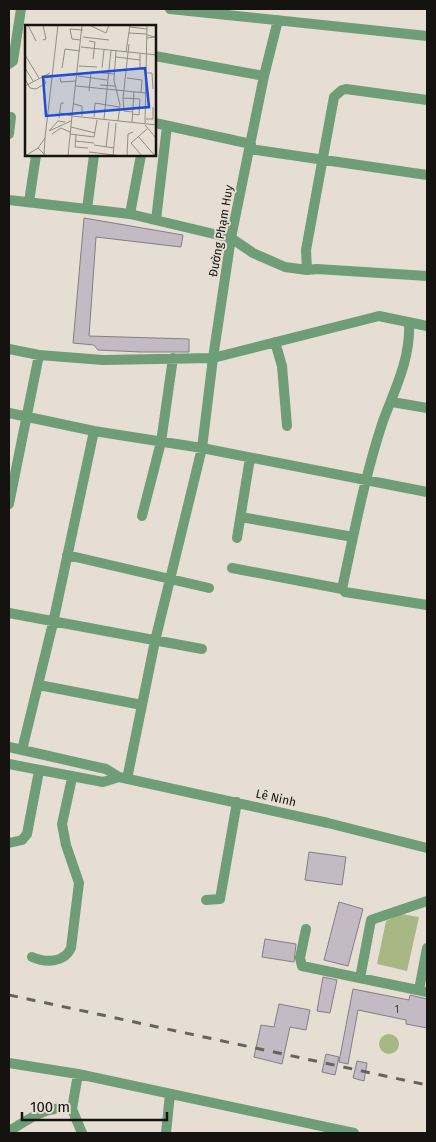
<svg xmlns="http://www.w3.org/2000/svg" width="436" height="1142" font-family="'Fira Sans',sans-serif">
<rect width="100%" height="100%" fill="#e6ded3"/>
<!-- green -->
<path fill="#a8b885" d="M401 914 419 917 407 971 377 964 386 921Z
M379 1044a10 10 0 1 1 20 0a10 10 0 1 1-20 0Z"/>
<!-- building -->
<path fill="#c4bac3" stroke="#867c85" d="M84 218 183 235 181 247 96 237 89 336 189 339V352H141L98 350 94 345 73 343Z
M309 852 346 857 342 885 305 880Z
M339 902 363 909 348 966 324 960Z
M265 939 296 944 294 962 262 957Z
M323 977 337 980 330 1013 317 1011Z
M353 989 409 1000 410 995 427 999V1028L406 1024V1020L358 1010 348 1064 339 1062Z
M279 1004 310 1010 306 1030 290 1027 282 1064 254 1057 261 1025 274 1027Z
M326 1054 339 1057 335 1075 322 1072Z
M357 1061 367 1063 364 1081 353 1078Z"/>
<g fill="none" stroke-linecap="round" stroke-linejoin="round">
<!-- minor -->
<path stroke="#6e9d77" stroke-width="10" d="M170 9 427 36
M155 56 264 76
M9 64 13 61 21 9
M427 100 346 89 342 90 334 97 306 250 307 270 317 269 427 276
M155 123 251 144
M9 134 11 117
M250 149 427 175
M9 200 130 214 231 238 253 253 285 267 307 270
M29 202 36 155
M87 209 94 155
M130 214 141 155
M156 220 167 126
M409 322C411 358 395 389 383 421 365 475 354 533 342 589L345 592 427 605
M275 342 282 366 287 426
M9 349 39 355 103 360 213 358 379 316 427 326
M392 402 427 408
M9 413 94 431 202 448 427 492
M9 504 39 355
M142 516 161 442 173 358
M241 517 353 537
M237 538 250 458
M67 555 209 588
M232 568 342 589
M9 613 202 649
M39 685 142 705
M9 747 106 769 119 777 328 823 427 848
M22 750 53 623 94 431
M9 764 103 782 119 777
M127 779 155 641 202 448 213 358 231 238 264 76 278 20
M9 843 22 840 27 834 39 771
M206 900 220 899 237 802
M306 929 300 958 302 966 427 992
M32 957C46 963 64 963 71 948L79 883 66 845 62 824 72 778
M360 978 371 920 427 901
M419 990 427 948
M9 1063 78 1074 354 1133
M72 1109 78 1074
M9 1131C29 1119 47 1105 72 1109L82 1133
M166 1133 170 1094"/>
<!-- rail -->
<path stroke="#67635c" stroke-width="3" stroke-dasharray="9 9" stroke-linecap="butt" d="M9 995 427 1085"/>
</g>
<g text-anchor="middle" dominant-baseline="central" stroke-width="4" stroke-linejoin="round" paint-order="stroke">
<!-- number labels -->
<g font-size="10" fill="#413d3c">
<text x="397" y="1010">1</text>
</g>
<!-- street labels -->
<g font-size="12" fill="#15130f" stroke="#e6ded3">
<text transform="translate(221 231) rotate(-80)">Đường Phạm Huy</text>
<text transform="translate(276 798) rotate(13)">Lê Ninh</text>
</g>
</g>
<!-- overview -->
<g transform="translate(25 25)">
<rect width="131" height="131" fill="#e6ded3"/>
<path fill="none" stroke="#928d85" stroke-width="1" d="M3 0 11 16M64 0 81 8 84 0M105 2 122 4M104 8 122 9M58 12 84 15M122 13 130 12 122 10M18 15 21 14 18 0M56 15 47 14 45 4 58 5M64 16 70 17 68 34M56 22 132 30M91 26 89 55 95 80 93 96M101 27 105 0M115 29V44L121 45M0 30 14 53M91 32 115 35M54 41 72 42M0 43 8 56M37 43 40 24 55 26M77 43 79 25M121 48H127L128 64M53 51 82 55M35 53 36 57 51 56M102 53 117 55 116 67M0 54 5 63 11 64 21 58 17 51M75 60 90 61M0 61 25 48M51 61 121 68M64 66 66 47 89 49M98 73 104 19M49 79 57 81V91M35 88 47 91 57 0M108 89 114 90 115 74 98 73 99 86 108 87M69 92 70 78 94 82M34 93 36 78H39M79 94 86 25M121 94H128V82M40 97 33 96 24 106 46 96M107 97 109 67M120 98 122 0M120 100 132 114M46 102 70 108M27 109 36 103 45 107M45 109 69 112 72 95M51 110 50 122 63 123M113 111 130 131M20 113 33 0M50 116 69 118M69 120 89 123M81 122 84 97M13 123 20 113 19 131M64 127 97 131M0 131 13 123 19 129M43 131 47 91 132 100M88 131 91 98M102 131 103 109 108 107M117 131 106 118 122 104"/>
<path fill="#1d4ed8" fill-opacity="0.15" stroke="#1d4ed8" stroke-width="2.5" d="M120 43 124 82 21 91 18 52Z"/>
<rect width="131" height="131" fill="none" stroke="#15130f" stroke-width="2.5"/>
</g>
<!-- border -->
<rect width="436" height="1142" fill="none" stroke="#15130f" stroke-width="20"/>
<!-- scale -->
<path d="M22 1112v8h145v-8" fill="none" stroke="#15130f" stroke-width="2.5"/>
<text x="30" y="1112" font-size="15" fill="#15130f" stroke="#e6ded3" stroke-width="4" paint-order="stroke">100 m</text>
</svg>
